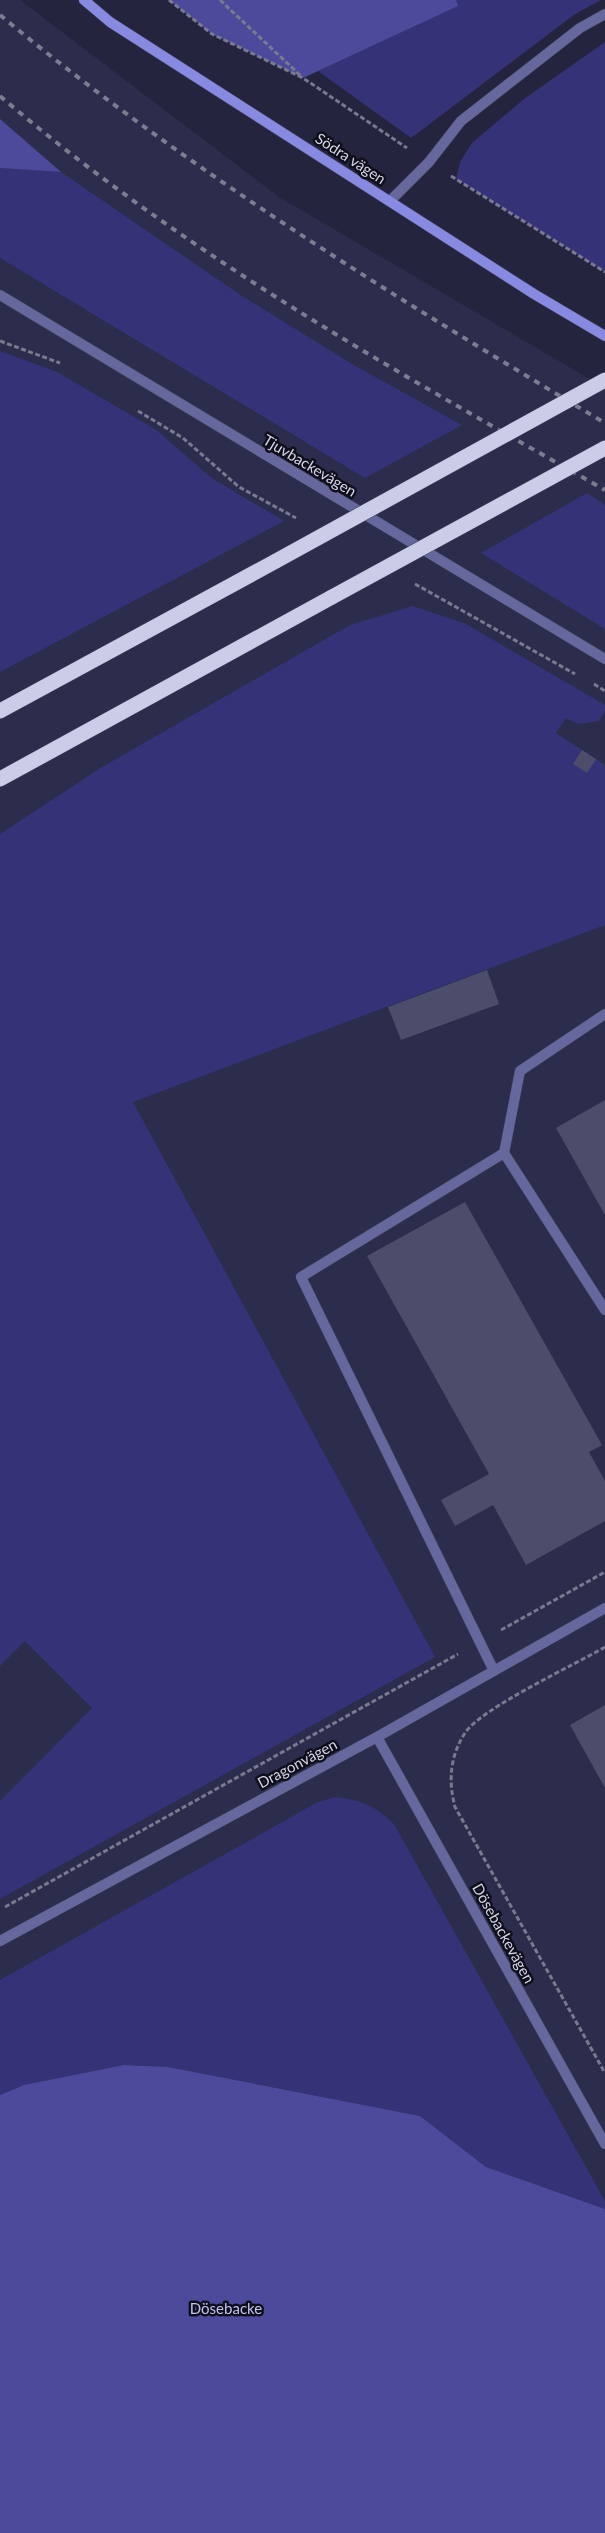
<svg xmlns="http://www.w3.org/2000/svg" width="605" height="2533" font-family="Lato,sans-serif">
<rect width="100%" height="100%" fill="#24243e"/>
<!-- built -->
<path fill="#2c2c4c" d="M0 0H20L279 197 605 388V2533H0Z"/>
<!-- green -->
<path fill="#363278" d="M456 0H601L575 14 411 138 318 71 457 6Z
M605 42V272L456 179 460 162 472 143 524 99Z
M0 168 61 172 239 294 352 364 462 425 365 478 0 258Z
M0 351 57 372 155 429 213 479 284 521 0 672Z
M587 493 605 505V629L481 553Z
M413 606 466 624 605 705V711L599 721 578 724 566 718 556 733 605 765V925L133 1102 435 1657 0 1899V1801L92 1708 25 1641 0 1666V834L102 767 350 625Z
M336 1797C364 1801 373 1805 394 1824L605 2201V2209L486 2167 420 2116 168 2067 124 2065 24 2085 0 2095V1980L318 1802Z"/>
<!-- forest -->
<path fill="#4d4a9c" d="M169 0H456L458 6 303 78 212 34Z
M0 119 61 172 0 168Z
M124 2065 168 2067 420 2116 486 2167 605 2209V2533H0V2095L24 2085Z"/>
<!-- building -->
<path fill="#4c4d6a" d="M582 750 596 759 587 773 573 764Z
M487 970 499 1004 401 1040 388 1007Z
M605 1100V1215L556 1128Z
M465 1202 602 1445 589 1452 605 1481V1521L526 1565 493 1505 455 1526 441 1500 489 1474 367 1256Z
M605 1705V1788L570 1725Z"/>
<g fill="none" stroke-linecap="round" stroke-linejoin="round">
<defs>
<path id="service" d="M390 201 429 162 461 121 580 28 605 14
M504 1153 605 1310
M494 1671 301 1277 504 1153 520 1071 605 1014"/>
<path id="minor" d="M0 295 605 659
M377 1737 605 2144
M0 1941 377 1737 605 1608"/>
<path id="secondary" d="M84 0 110 22 534 294 605 336"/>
<path id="motorway" d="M0 711 276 561
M0 779 332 597"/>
</defs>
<!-- service casing -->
<use href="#service" stroke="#404159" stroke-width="11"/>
<!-- minor casing -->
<use href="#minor" stroke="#404159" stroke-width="11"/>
<!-- secondary casing -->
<use href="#secondary" stroke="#404159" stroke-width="11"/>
<!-- motorway casing -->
<use href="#motorway" stroke="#404159" stroke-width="16"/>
<!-- path -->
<path stroke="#797a90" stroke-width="3" stroke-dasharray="5 2.5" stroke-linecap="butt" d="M169 0 212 34 303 78 407 148
M220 0 301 76
M451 176 605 272
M0 341 60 363
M138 411 183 438 239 487 296 518
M415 584 575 674
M594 684 605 691
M501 1630 605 1572
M605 1647C576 1664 480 1709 465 1733 450 1756 448 1781 455 1807L605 2073
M5 1907 458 1654"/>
<!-- service -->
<use href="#service" stroke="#65679d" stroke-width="10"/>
<!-- minor -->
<use href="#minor" stroke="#65679d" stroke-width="10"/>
<!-- secondary -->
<use href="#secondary" stroke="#8889e1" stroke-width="10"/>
<!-- motorway -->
<use href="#motorway" stroke="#cacce8" stroke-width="15"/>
<!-- rail -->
<path stroke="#7c7d92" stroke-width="4" stroke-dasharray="6 6" stroke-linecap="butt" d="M0 15C188 171 396 298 605 423
M0 96C186 255 393 370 605 490"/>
<defs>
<path id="motorway-bridge" d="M276 561 605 380
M332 597 605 448"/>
</defs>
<!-- motorway-bridge casing -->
<use href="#motorway-bridge" stroke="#404159" stroke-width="16" stroke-linecap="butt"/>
<!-- motorway-bridge -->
<use href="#motorway-bridge" stroke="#cacce8" stroke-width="15"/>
</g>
<g text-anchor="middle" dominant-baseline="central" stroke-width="5" stroke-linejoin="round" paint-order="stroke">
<!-- street labels -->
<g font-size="15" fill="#d5d7e8" stroke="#0f0f1b">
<text transform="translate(351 158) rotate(33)">Södra vägen</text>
<text transform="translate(310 465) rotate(31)">Tjuvbackevägen</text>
<text transform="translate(297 1763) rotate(-28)">Dragonvägen</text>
<text transform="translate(504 1933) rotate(61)">Dösebackevägen</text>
</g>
<!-- park labels -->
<g font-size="15" fill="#bfc2f0" stroke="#0f0f1b">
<text x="226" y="2308">Dösebacke</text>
</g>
</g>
</svg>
